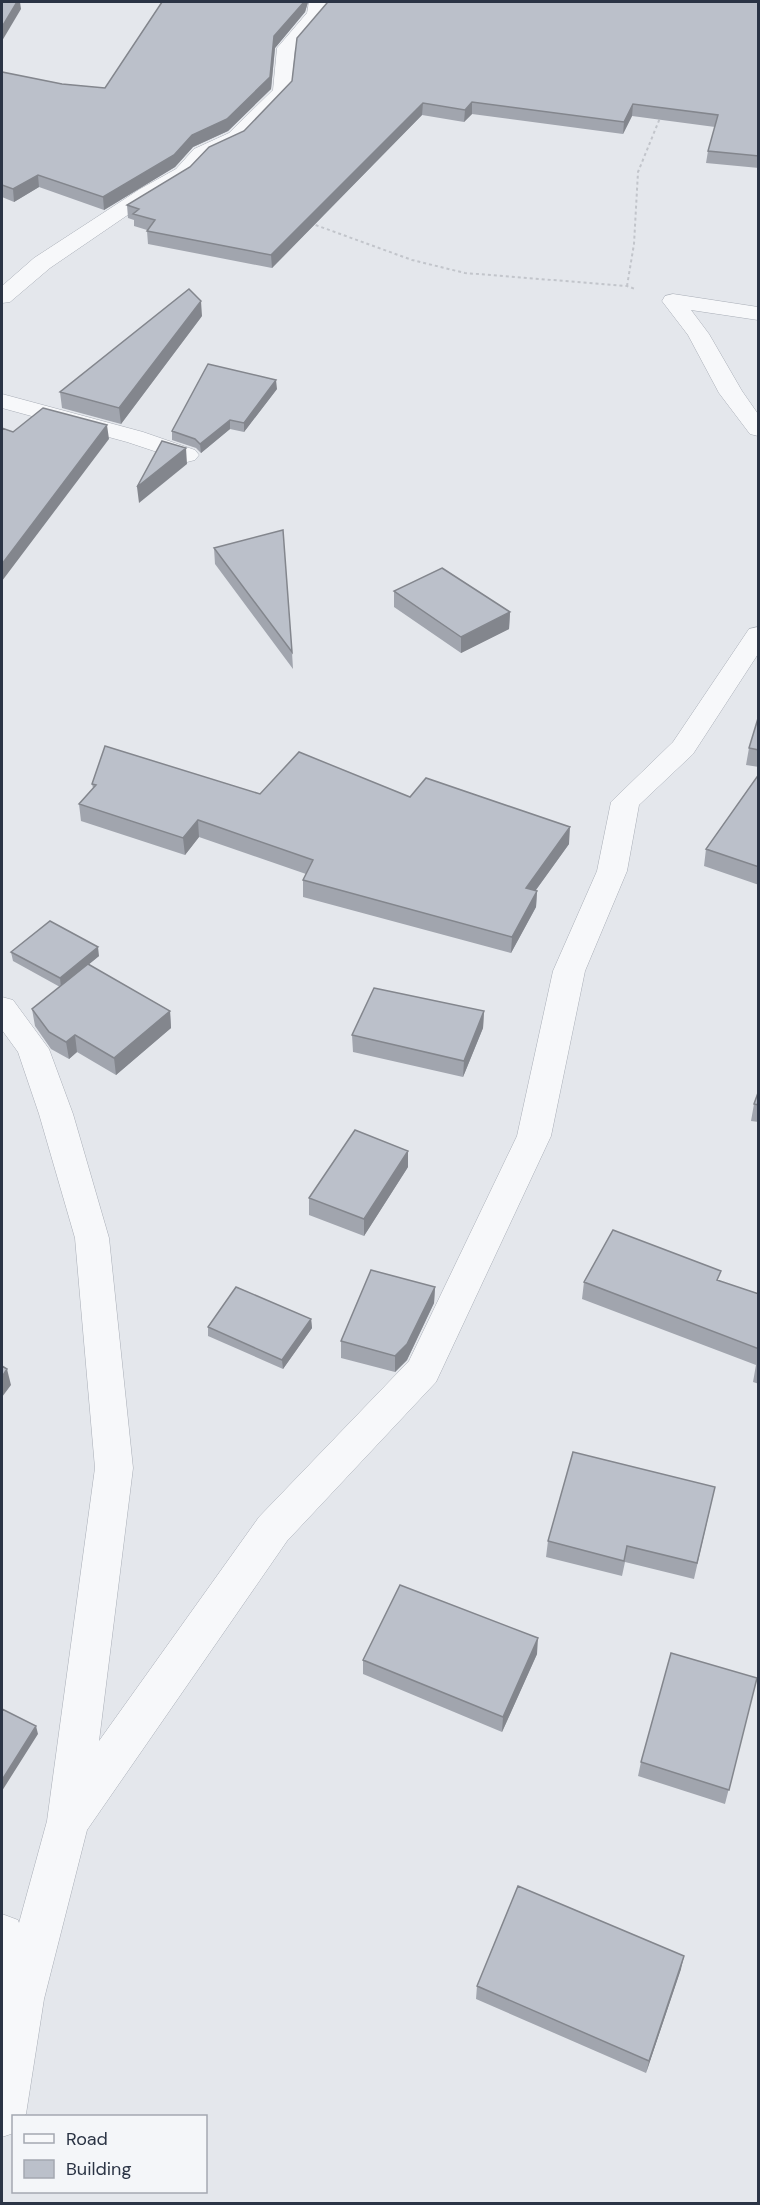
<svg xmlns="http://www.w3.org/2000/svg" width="760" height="2205" font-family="'DM Sans',sans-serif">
<rect width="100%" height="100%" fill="#e4e7ec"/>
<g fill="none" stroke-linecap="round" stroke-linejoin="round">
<defs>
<path id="minor" d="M309 2H327L325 14 295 49 291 91 243 141 208 157 190 177 154 197 50 268 10 302 2 303V286L34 258 140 189 176 169 194 149 229 133 273 90 277 48 307 13Z
M673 294 758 307V320L691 310 709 334 742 391 758 414V436L750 434 719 393 688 335 662 301 665 296Z
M2 394 143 432 195 450 199 455 195 460 187 462 127 442 2 408Z
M758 627V654L693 754 639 805 627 871 585 971 551 1136 436 1382 287 1541 87 1830 44 1999 26 2114 24 2116H14V2133L2 2137V1914L18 1920 19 1923 47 1821 95 1468 75 1238 39 1114 18 1052 2 1030V997L13 1000 49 1049 73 1114 109 1238 133 1468 99 1741 259 1517 409 1361 517 1136 553 971 597 871 611 802 673 742 749 629Z"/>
</defs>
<!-- minor casing -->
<use href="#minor" stroke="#a9aeb7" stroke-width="1"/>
<!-- path -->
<path stroke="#c2c5cb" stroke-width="2" stroke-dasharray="3 3" stroke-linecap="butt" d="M310 223 412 260 465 273 627 286 635 289
M627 286 634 244 638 172 660 118"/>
<!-- minor -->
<use href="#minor" fill="#f7f8fa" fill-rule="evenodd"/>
</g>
<!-- wall -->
<path fill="#a1a5ae" d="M162 2H308L305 12 275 48 271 89 228 131 193 147 175 167 104 210 39 187 14 202 2 197V72L62 84 105 88Z
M759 2V168L706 163 708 151 715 127 632 116 623 134 472 114 464 122 422 115 272 268 148 244 147 231V230L134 226V220L128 218 127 205 190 167 244 131 292 81 327 3Z
M202 316 121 424 62 408 60 392Z
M277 389 244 432 230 429 201 453 196 448 172 440V431Z
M214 548 292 652 293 669 215 564Z
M394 591 510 612 509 629 461 653 394 607Z
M759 715V767L746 765 749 748Z
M759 774V885L704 866 706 849Z
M92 784 260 794 410 797 569 844 536 890 537 891 536 907 511 953 303 897V880L306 874 199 837 185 855 81 821 79 804 93 788Z
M11 952 99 956 88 965 170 1011 171 1028 116 1075 77 1052 69 1059 51 1049 35 1026 32 1009 60 987 13 961Z
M484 1011 483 1028 463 1077 353 1052 352 1035Z
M759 1090V1122L751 1121 754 1104Z
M408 1167 364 1236 309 1215V1198Z
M720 1281 759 1294V1384L753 1382 756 1365 582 1299 584 1282Z
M435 1287 434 1303 407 1360 395 1372 341 1358V1341Z
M311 1319 312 1328 283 1369 208 1336V1327Z
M715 1487 694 1579 625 1562 622 1576 546 1557 548 1541Z
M537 1654 502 1732 363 1674V1660Z
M757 1678 725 1804 638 1776 641 1762Z
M681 1969 646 2073 476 1999 477 1986Z"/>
<!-- shaded-wall -->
<path fill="#83868d" d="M17 2H20L21 9 2 41V27Z
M304 2H308L305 12 275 48 271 89 228 131 193 147 175 167 104 210 103 197 274 36Z
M472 102V114L464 122 465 110Z
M423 103 422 115 272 268 271 255Z
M633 104 632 116 623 134 624 122Z
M38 175 39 187 14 202 13 189Z
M201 301 202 316 121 424 119 408Z
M276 380 277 389 244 432V423Z
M230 420V429L201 453 200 444Z
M107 425 109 439 2 581V564Z
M186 448 187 464 139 503 137 487Z
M510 612 509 629 461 653V637Z
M198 820 199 837 185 855 183 838Z
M570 827 569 844 525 905 526 888Z
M537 891 536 907 511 953 512 937Z
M98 947 99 956 61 987 60 978Z
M170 1011 171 1028 116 1075 114 1058Z
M484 1011 483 1028 463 1077 464 1061Z
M75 1035 77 1052 69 1059 66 1042Z
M408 1151V1167L364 1236V1219Z
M435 1287 434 1303 407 1360 395 1372V1356Z
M311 1319 312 1328 283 1369 282 1360Z
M7 1369 11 1385 2 1397V1377Z
M538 1638 537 1654 502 1732 503 1717Z
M36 1726 38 1734 2 1791V1780Z
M684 1956 681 1969 646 2073 649 2061Z"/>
<!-- building -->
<path fill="#bbc0ca" stroke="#83868d" stroke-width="1.5" d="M2 2H17L2 27Z
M162 2H304L274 36 270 77 227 119 192 135 174 155 103 197 38 175 13 189 2 185V72L62 84 105 88Z
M327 2H759V156L708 151 718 115 633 104 624 122 472 102 465 110 423 103 271 255 147 231 155 220 133 214 139 209 127 205 190 167 209 147 244 131 292 81 297 38 327 3Z
M189 289 201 301 119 408 60 392Z
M208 364 276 380 244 423 230 420 200 444 195 439 172 431Z
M43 408 107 425 2 564V428L13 432Z
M162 441 186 448 137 487Z
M283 530 292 652 214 548Z
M442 568 510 612 461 637 394 591Z
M759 715V750L749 748Z
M105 746 260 794 299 752 410 797 426 778 570 827 526 888 537 891 512 937 303 880 313 860 198 820 183 838 79 804 96 785 92 784Z
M759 774V867L706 849Z
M50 921 98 947 60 978 11 952Z
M88 964 170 1011 114 1058 75 1035 66 1042 49 1032 32 1009Z
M374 988 484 1011 464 1061 352 1035Z
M759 1090V1105L754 1104Z
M355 1130 408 1151 364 1219 309 1198Z
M613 1230 721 1271 717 1280 759 1294V1349L584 1282Z
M371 1270 435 1287 407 1344 395 1356 341 1341Z
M236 1287 311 1319 282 1360 208 1327Z
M2 1366 7 1369 2 1377Z
M573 1452 715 1487 697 1563 627 1546 624 1561 548 1541Z
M400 1585 538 1638 503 1717 363 1660Z
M671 1653 757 1678 729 1790 641 1762Z
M2 1709 36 1726 2 1780Z
M518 1886 684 1956 649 2061 477 1986Z"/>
<!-- border -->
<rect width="760" height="2205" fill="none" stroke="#2b3445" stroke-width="6"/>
<!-- legend -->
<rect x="12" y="2115" width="195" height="78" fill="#f4f6f9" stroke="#a4a8b1" stroke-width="1.5"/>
<rect x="24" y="2134" width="30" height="9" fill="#f7f8fa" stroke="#a4a8b1" stroke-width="1.5"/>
<text x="66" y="2145" font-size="18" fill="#2b3445">Road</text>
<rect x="24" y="2160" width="30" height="18" fill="#bbc0ca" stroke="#a4a8b1" stroke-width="1.5"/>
<text x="66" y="2175" font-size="18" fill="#2b3445">Building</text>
</svg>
